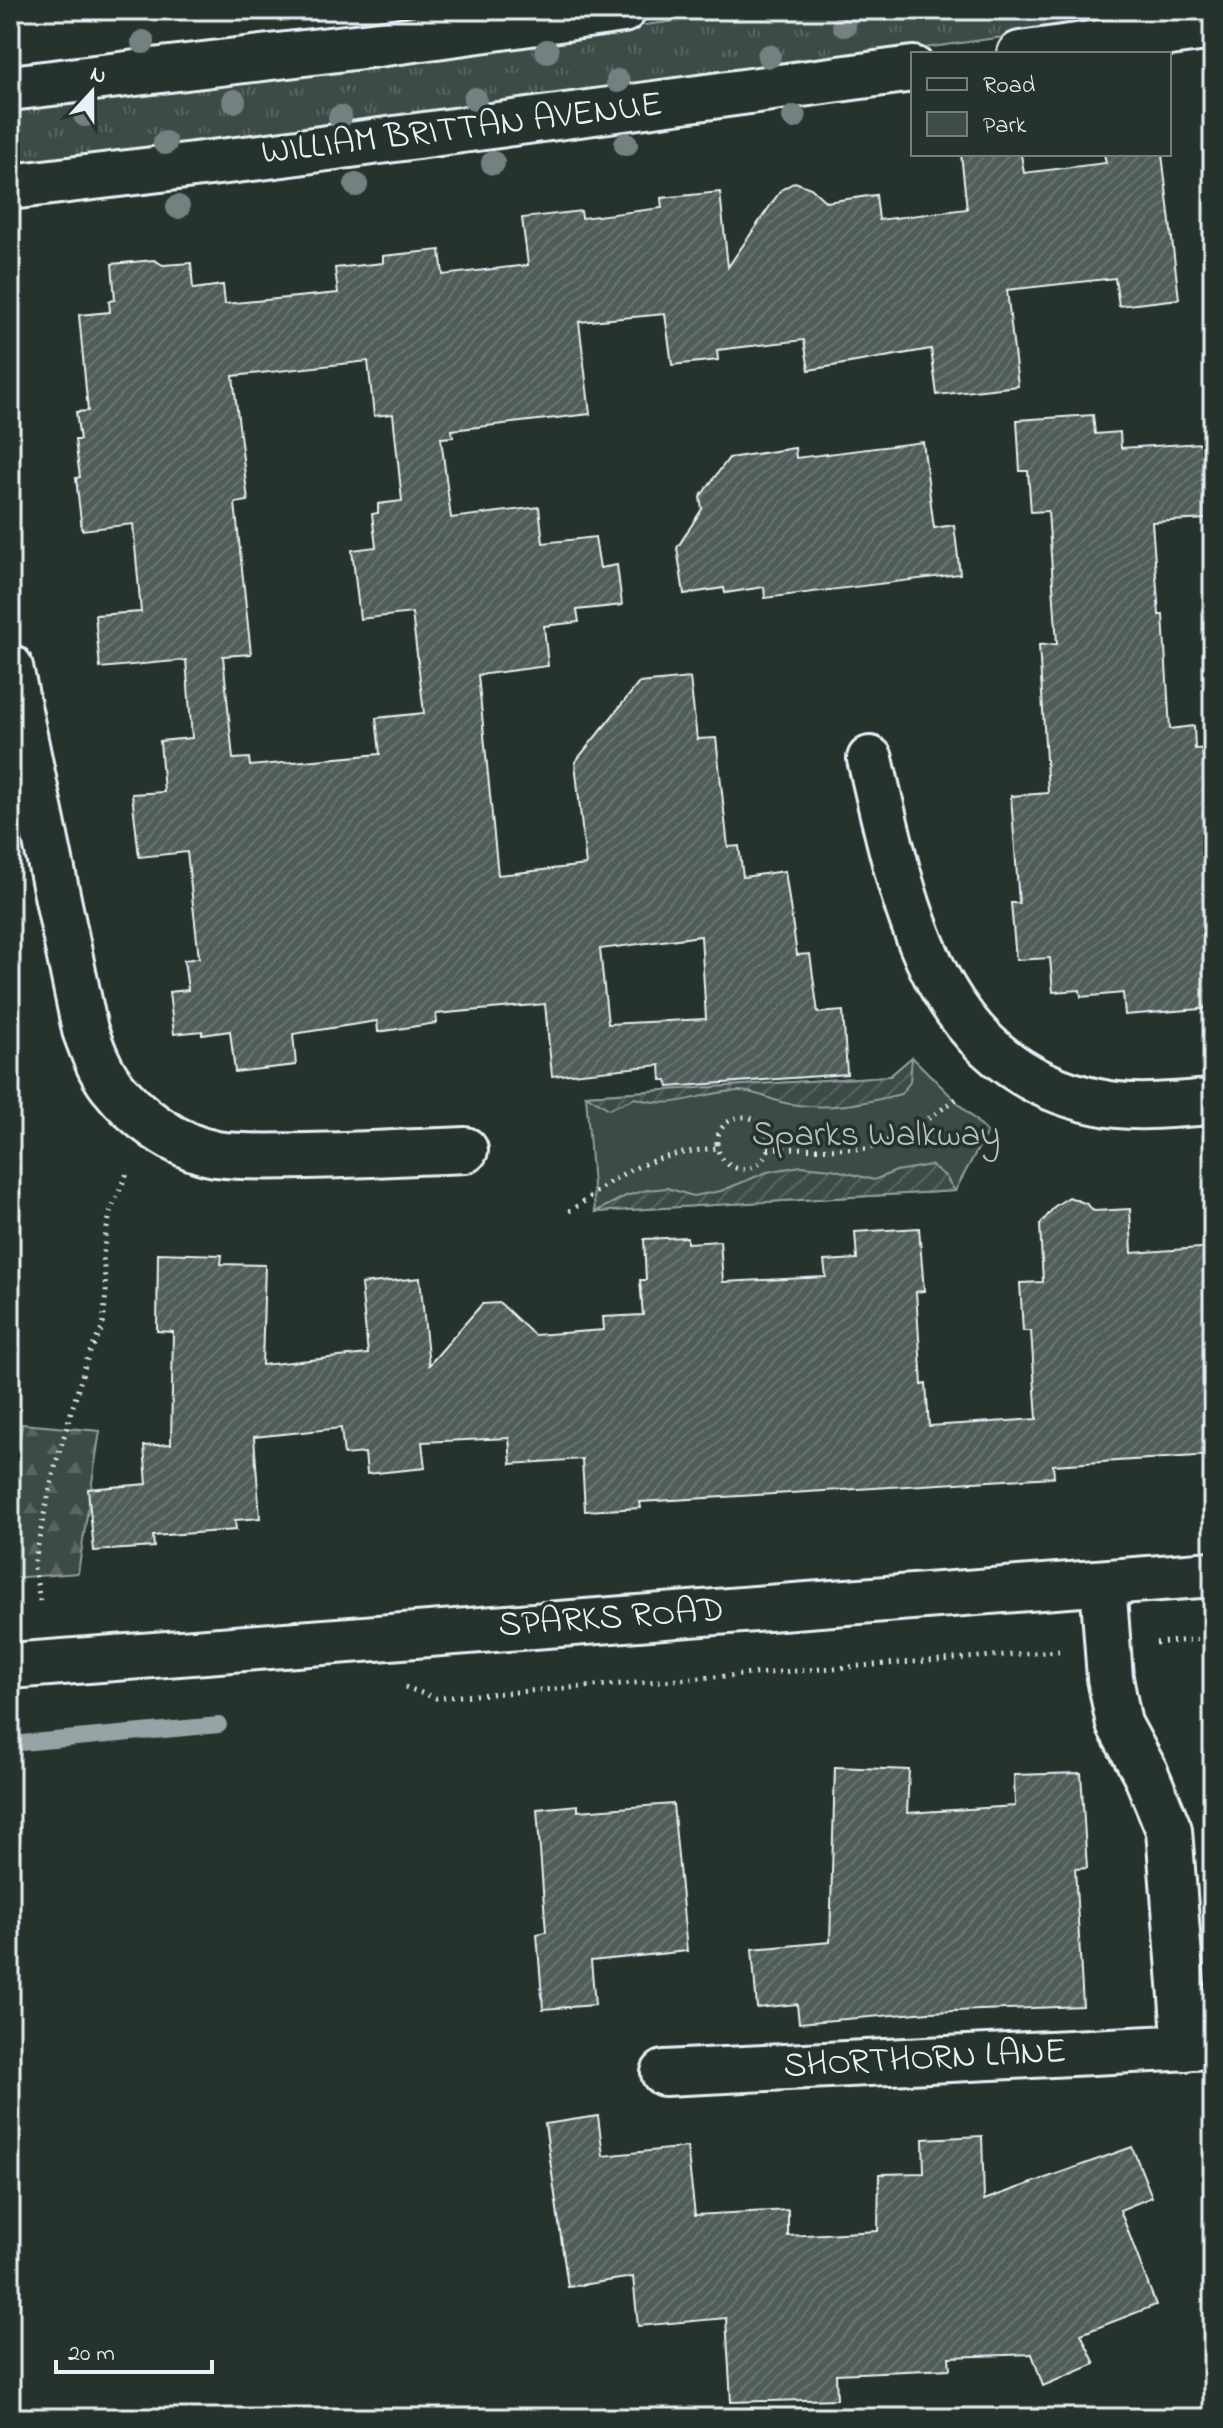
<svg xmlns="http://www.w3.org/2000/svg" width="1223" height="2428" font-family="'Indie Flower',sans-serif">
<defs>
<pattern id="grass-tufts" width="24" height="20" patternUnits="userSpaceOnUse" patternTransform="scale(2)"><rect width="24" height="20" fill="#3e4b47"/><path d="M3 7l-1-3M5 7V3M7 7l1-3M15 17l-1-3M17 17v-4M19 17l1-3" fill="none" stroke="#5a6562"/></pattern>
<pattern id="forest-firs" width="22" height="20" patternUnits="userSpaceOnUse" patternTransform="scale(2)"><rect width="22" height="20" fill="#3e4b47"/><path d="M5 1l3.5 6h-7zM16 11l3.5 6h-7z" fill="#5a6562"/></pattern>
<pattern id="garden-furrows" width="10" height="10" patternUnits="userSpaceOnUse" patternTransform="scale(2)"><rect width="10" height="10" fill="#3e4b47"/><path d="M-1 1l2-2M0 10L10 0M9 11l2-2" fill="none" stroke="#5a6562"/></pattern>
<pattern id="building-hatch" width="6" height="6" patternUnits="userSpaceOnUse" patternTransform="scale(2)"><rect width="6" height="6" fill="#505c59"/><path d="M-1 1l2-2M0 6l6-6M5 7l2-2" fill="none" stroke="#697472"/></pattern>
</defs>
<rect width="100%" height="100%" fill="#26332d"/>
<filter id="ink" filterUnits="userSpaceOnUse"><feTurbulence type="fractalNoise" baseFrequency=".0125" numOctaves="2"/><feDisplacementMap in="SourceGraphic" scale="16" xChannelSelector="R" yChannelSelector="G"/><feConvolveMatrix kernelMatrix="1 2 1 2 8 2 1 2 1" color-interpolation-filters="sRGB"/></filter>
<g filter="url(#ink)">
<!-- grass -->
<path fill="url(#grass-tufts)" stroke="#939ea0" stroke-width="2" d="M761 10H1197L645 87 10 168V107Z"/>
<!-- forest -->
<path fill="url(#forest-firs)" stroke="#939ea0" stroke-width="2" d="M22 1424 100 1431 78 1573 10 1578V1512Z"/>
<!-- park -->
<path fill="#3e4b47" stroke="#939ea0" stroke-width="2" d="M912 1057 987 1132 955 1191 595 1212 586 1095 890 1076Z"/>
<!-- garden -->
<path fill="url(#garden-furrows)" stroke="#939ea0" stroke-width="2" d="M912 1057 910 1082 901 1094C862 1104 826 1111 785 1103 770 1100 753 1090 738 1091 695 1092 680 1111 635 1098L609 1109 586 1095 890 1076Z
M931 1165 945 1176 955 1191 595 1212 626 1196 647 1190 667 1188 693 1196 721 1191 767 1172 801 1166 832 1169 874 1180 896 1171Z"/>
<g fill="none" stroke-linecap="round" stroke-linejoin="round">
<!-- stream -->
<path stroke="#98a3a5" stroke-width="16" d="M10 1744 219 1725"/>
</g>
<!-- building -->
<path fill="url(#building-hatch)" stroke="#e8f1f8" stroke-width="2" fill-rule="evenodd" d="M961 154H1021L1024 173 1106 163 1104 154H1162L1179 299 1119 306 1115 278 1007 290 1018 386 937 395 931 349 809 370 804 340 717 350 718 360 672 365 665 314 579 322 590 414 452 430 453 437 441 438 451 518 539 507 543 543 595 537 600 568 617 565 622 605 577 610 579 622 544 626 548 666 478 675 498 875 586 865 575 762 639 683 690 678 697 739 716 738 728 847 739 846 743 877 785 871 797 955 810 954 818 1013 843 1011 847 1074 668 1087 667 1080H661L660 1065 552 1076 545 1004 436 1014 437 1023 378 1032 377 1021 293 1034 296 1065 235 1072 230 1031 202 1035V1031L174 1034 169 992 188 990 184 960 199 958 187 852 139 857 132 794 164 792 160 741 192 738 186 660 100 668 95 615 141 612 133 524 82 530 76 478 80 477 75 440H80L76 412 88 411 79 315 110 312 109 301 115 300 112 264 154 260 163 265 191 263 193 289 223 285 225 304 338 293 335 268 383 263V256L440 250 443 275 528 265 522 218 581 211 582 218 662 208 661 198 720 192 728 267 781 190 795 182 811 188 826 202 876 195 879 220 967 209ZM368 361 374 416 393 414 402 501 378 504V513L372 514 376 547 352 550 360 619 412 613 424 713 376 718 380 754 250 766 249 758 233 759 223 656 251 654 235 503 248 501 233 376ZM701 936 706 1019 608 1024 600 949Z
M1093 415 1095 434 1120 432 1121 448 1202 443 1207 519 1152 522 1159 615H1163L1170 729 1194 726 1195 749 1213 748V1008L1125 1015 1123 993 1081 997 1080 990 1053 992 1050 958 1016 960 1011 903H1019L1011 796 1048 793 1039 645 1057 644 1048 511 1031 512 1028 471H1020L1017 420Z
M923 442 934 528 954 525 960 574 765 598 764 587 725 593 724 588 684 594 677 548 702 509 700 497 729 458 795 448 796 458Z
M1069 1197 1087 1204 1094 1211 1130 1209 1132 1253 1213 1247V1455L1053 1465 1054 1477 640 1502 641 1508 585 1511 582 1459 511 1464 509 1438 422 1442 425 1468 367 1474 365 1453 344 1455 341 1428 254 1437 260 1518 235 1520 236 1530 153 1536 154 1547 94 1551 88 1489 147 1484 144 1446 171 1444 173 1332 157 1331 158 1253 222 1255 221 1264 265 1265 262 1365 368 1354 361 1284 420 1278 429 1365 482 1304 500 1303 534 1335 604 1330 603 1317 643 1315 640 1280H646L644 1239 687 1237V1243L720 1241 723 1282 826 1277 824 1261 857 1259 855 1232 919 1228 924 1291 916 1292 922 1385 926 1384 929 1426 1037 1419 1031 1331H1023L1020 1283 1043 1282 1040 1225 1055 1206Z
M835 1767 909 1770 907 1813 1015 1806 1014 1775 1081 1773 1087 1868 1075 1869 1083 2006 929 2012 799 2023 797 2004 757 2008 752 1949 830 1942Z
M673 1804 687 1951 591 1961 595 2005 543 2009 537 1934 546 1932 537 1809 578 1805V1811Z
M598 2116 603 2156 687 2147 695 2215 788 2210V2236L878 2231 879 2174 924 2173 923 2139 982 2136 984 2200 1132 2147 1152 2197 1120 2210 1156 2305 1081 2334 1095 2364 1043 2386 1032 2354 949 2357 950 2369 836 2374 837 2399 731 2402 726 2318 638 2326 633 2277 568 2287 545 2124Z"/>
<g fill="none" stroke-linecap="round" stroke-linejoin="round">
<defs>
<path id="minor" d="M1020 54 1213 27
M10 88 371 45 623 10
M10 187 261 157 913 69
M10 667 85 1030C92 1049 99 1069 111 1085 135 1116 176 1147 216 1154 245 1158 277 1156 307 1156 359 1155 412 1152 465 1150
M870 759C905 906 932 1075 1109 1104 1143 1109 1179 1104 1213 1102
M1103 1583 1110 1678 1119 1724 1145 1772 1169 1830 1186 2048
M664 2073 1213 2046"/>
<path id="major" d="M10 1666 1213 1574"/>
</defs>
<!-- minor casing -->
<use href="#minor" stroke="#e8f1f8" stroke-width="50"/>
<!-- major casing -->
<use href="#major" stroke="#e8f1f8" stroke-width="50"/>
<!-- path -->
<path stroke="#e8f1f8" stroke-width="5" stroke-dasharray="2 6" stroke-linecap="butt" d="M717 1143a26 26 0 1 1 52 0a26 26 0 1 1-52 0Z
M768 1148 867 1149 908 1133 959 1097
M569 1211C584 1203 596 1191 610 1182 643 1160 678 1152 717 1148
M40 1601 34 1566 43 1519 56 1463 88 1356 103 1327 106 1291 103 1257 106 1232 111 1210 128 1171
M1156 1643 1213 1638
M405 1687 436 1698 1059 1651"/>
<!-- minor -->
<use href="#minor" stroke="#26332d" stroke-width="44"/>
<!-- major -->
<use href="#major" stroke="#26332d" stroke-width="44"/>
</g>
<!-- trees -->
<g fill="#758080">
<circle cx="844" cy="25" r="12"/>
<circle cx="143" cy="42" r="12"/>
<circle cx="547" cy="51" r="12"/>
<circle cx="769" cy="56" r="12"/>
<circle cx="618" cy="81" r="12"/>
<circle cx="475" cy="99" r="12"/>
<circle cx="234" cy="101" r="12"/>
<circle cx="85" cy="115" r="12"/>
<circle cx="340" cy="117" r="12"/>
<circle cx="794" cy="117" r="12"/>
<circle cx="165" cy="143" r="12"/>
<circle cx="626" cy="144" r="12"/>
<circle cx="493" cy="163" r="12"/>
<circle cx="356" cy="185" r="12"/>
<circle cx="178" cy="207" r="12"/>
</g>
</g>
<g text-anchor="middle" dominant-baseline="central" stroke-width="7" stroke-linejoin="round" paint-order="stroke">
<!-- street labels -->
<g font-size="36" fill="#e8f1f8" stroke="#26332d">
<text transform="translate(462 130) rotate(-7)">WILLIAM BRITTAN AVENUE</text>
<text transform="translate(611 1619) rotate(-4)">SPARKS ROAD</text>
<text transform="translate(925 2060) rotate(-3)">SHORTHORN LANE</text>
</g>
<!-- park labels -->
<g font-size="36" fill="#b5bfc3" stroke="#26332d">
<text x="876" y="1136">Sparks Walkway</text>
</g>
</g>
<!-- margin -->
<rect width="1223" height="2428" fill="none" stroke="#26332d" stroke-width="40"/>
<rect x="20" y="20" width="1183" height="2388" fill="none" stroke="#e8f1f8" stroke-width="3" filter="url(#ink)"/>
<!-- legend -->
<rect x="911" y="52" width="260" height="104" fill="#26332d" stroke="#747f7e" stroke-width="2"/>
<rect x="927" y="78" width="40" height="12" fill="#26332d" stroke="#747f7e" stroke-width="2"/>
<text x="983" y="92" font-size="24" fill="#e8f1f8">Road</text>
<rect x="927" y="112" width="40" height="24" fill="#3e4b47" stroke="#747f7e" stroke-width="2"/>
<text x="983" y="132" font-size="24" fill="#e8f1f8">Park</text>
<!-- north arrow -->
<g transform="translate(92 92) rotate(21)" stroke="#26332d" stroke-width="6" paint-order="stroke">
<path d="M0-6L14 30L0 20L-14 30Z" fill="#e8f1f8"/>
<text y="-12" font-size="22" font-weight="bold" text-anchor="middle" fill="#e8f1f8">N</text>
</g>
<!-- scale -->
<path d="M56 2360v12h156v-12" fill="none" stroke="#e8f1f8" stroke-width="4"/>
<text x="68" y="2360" font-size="24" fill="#e8f1f8" stroke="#26332d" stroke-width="6" paint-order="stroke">20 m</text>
</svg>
